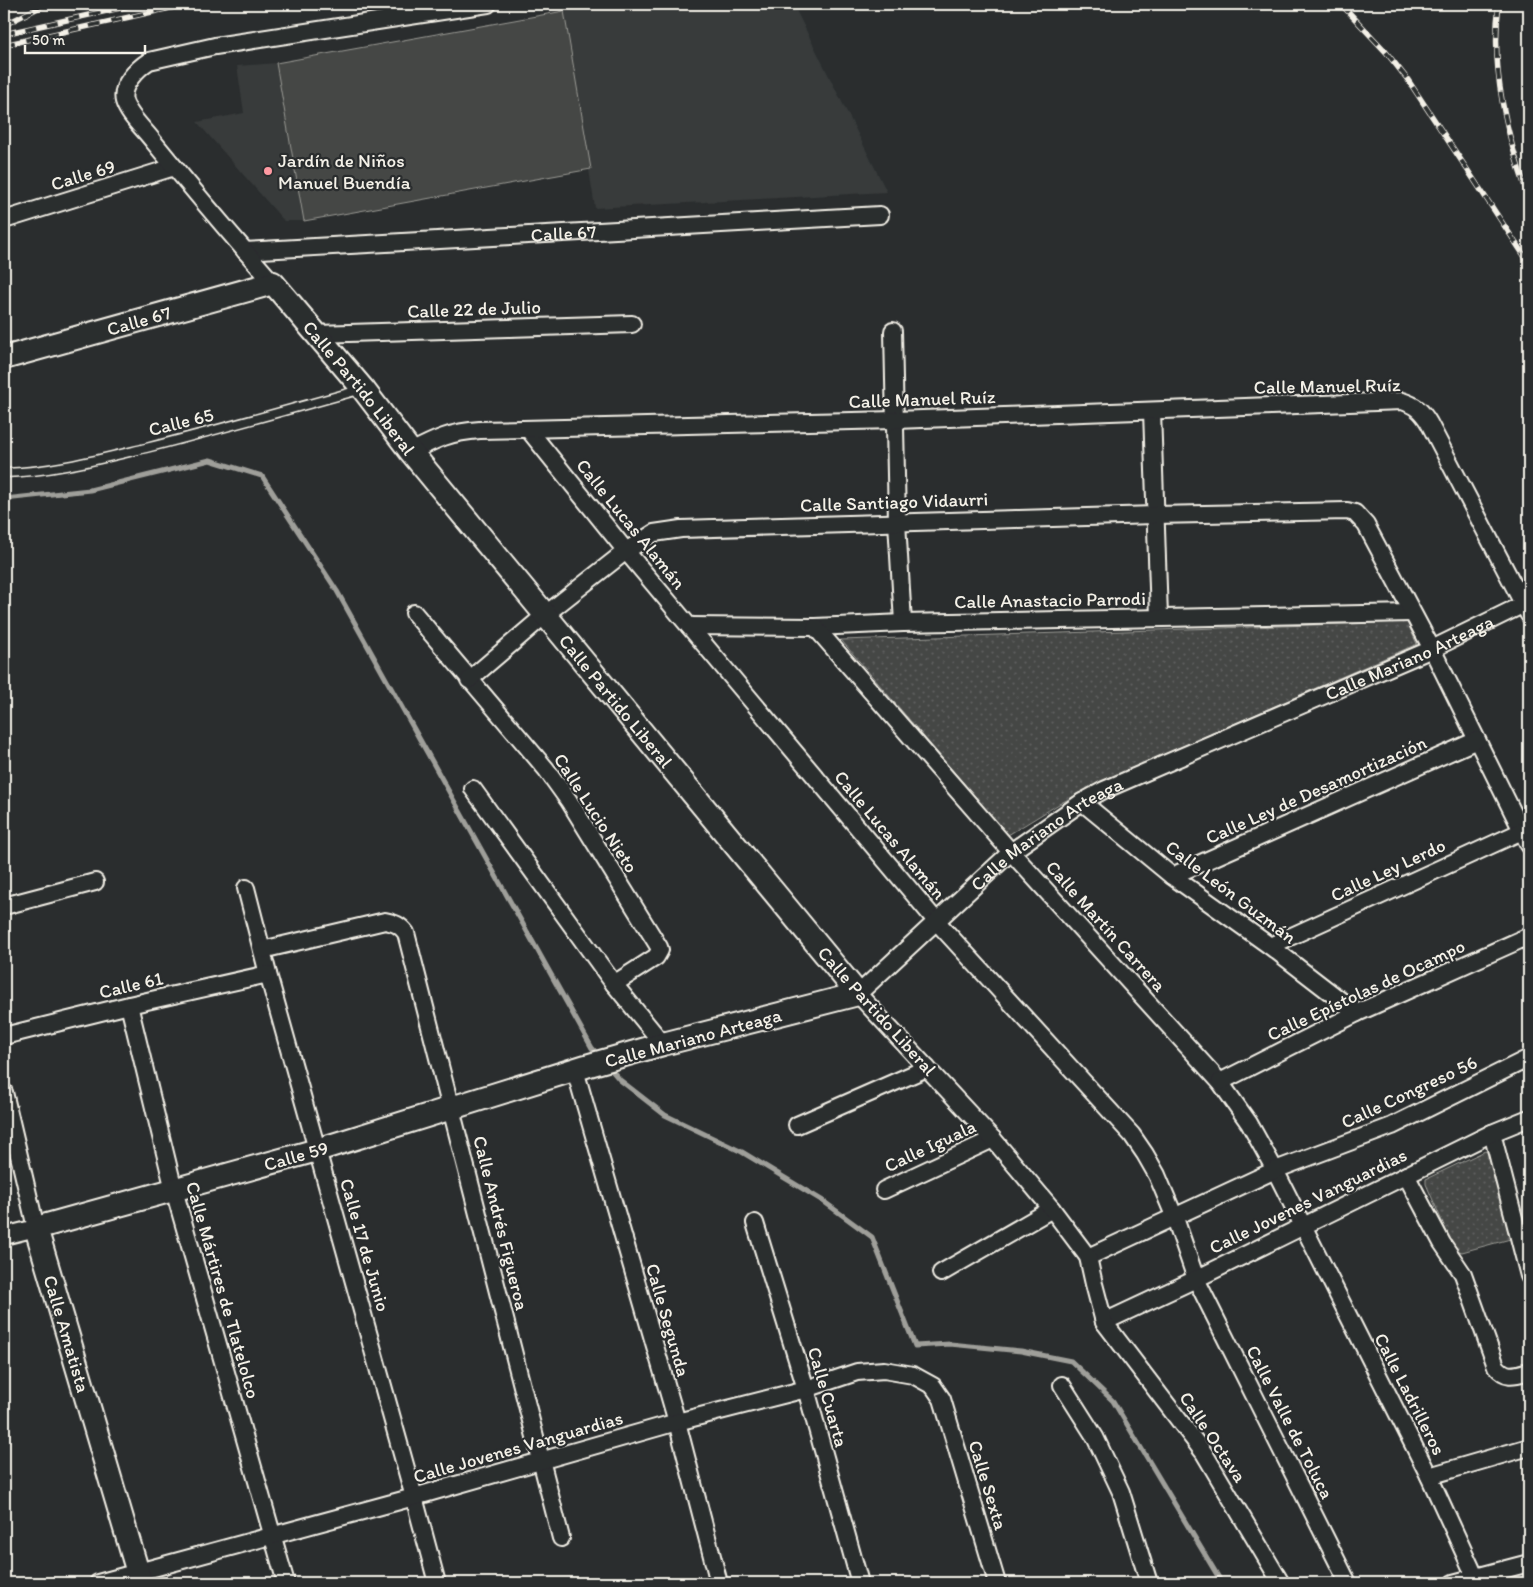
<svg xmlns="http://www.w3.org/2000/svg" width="1533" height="1587" font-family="Itim,sans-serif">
<defs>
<pattern id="park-dots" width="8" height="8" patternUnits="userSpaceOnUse" patternTransform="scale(1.25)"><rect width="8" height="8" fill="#444645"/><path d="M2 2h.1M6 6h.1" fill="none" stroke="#606160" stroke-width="1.8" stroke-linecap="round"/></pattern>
</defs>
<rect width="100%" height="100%" fill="#2a2d2e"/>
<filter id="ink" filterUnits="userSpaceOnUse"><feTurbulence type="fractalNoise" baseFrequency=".02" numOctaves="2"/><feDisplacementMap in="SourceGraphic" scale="10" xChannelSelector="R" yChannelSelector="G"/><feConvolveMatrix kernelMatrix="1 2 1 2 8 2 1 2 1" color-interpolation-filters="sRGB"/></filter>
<g filter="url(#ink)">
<!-- built -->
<path fill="#373a3a" d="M609 4H793L887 192 595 208 564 11Z
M276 63 304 221H284L197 122 244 113 237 66Z"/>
<!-- grass -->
<path fill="#444645" stroke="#9c9c96" d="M564 11 591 169 304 221 276 63Z"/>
<!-- park -->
<path fill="url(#park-dots)" stroke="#9c9c96" d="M1407 622 1417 644 1112 777 1059 804 1008 835 841 640Z
M1485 1151 1491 1154 1514 1238 1462 1252 1454 1249 1426 1184V1179Z"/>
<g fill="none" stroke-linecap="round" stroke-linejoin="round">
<!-- stream -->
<path stroke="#9f9f9a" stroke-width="5" d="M4 499 90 490 210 460 262 476 337 591 592 1048 599 1056
M608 1066 620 1080 665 1115 742 1152 823 1201 872 1237 915 1346 950 1344 1021 1351 1071 1361 1113 1401 1222 1583"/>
<defs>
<path id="lane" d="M4 473C51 472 100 459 146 448 217 430 288 410 359 390"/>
<g id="street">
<path d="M4 220 174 167"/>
<path id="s1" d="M245 251 880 215"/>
<path d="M273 283C232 236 192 189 153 141 144 129 128 115 124 101 120 85 138 68 149 61L215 46 488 4"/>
<path d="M893 331 897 522 903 623"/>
<path d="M317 334 632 324"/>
<path d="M1152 411 1159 617"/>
<path d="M528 429 626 551 937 922 1132 1135 1145 1154 1157 1175 1175 1218 1196 1279 1348 1583"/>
<path d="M411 452C436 439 451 432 480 430L895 420 1402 401C1415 405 1422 411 1429 423L1529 615"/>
<path d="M414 613 546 769 569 801 659 947 660 950 656 957 614 984"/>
<path d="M689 626 815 627 903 623 1412 613"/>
<path d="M815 627 1011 852 1220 1082 1249 1123 1275 1170 1429 1476 1478 1583"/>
<path d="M469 680 546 614 626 551 654 533 681 529 1155 515 1347 511 1355 513 1366 525 1432 649 1529 845"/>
<path d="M473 789 614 984 663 1044"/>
<path d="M1082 802 1172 876 1270 946 1357 1013"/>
<path d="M1172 876 1477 740"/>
<path d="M246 888 268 974 414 1497 437 1583"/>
<path d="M4 906 95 882"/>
<path d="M1270 946 1522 831"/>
<path d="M262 950 385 921C395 923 400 925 406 933L561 1538"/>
<path d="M129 1005 174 1190 286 1583"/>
<path d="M4 1036 129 1005 268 974"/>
<path d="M575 1070 677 1422 719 1583"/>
<path d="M1220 1082 1357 1013 1529 936"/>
<path d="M4 1092 36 1228 4 1236"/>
<path d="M797 1125 927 1068"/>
<path d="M1492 1133 1529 1276"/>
<path d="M1406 1175 1442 1243 1463 1274 1496 1366C1506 1379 1515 1375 1529 1371"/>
<path d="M884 1190 993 1139"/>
<path d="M755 1223 806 1389 860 1583"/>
<path d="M1088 1257 1275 1170 1392 1126 1529 1058"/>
<path d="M941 1273 1052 1209"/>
<path d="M1104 1322 1196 1279 1492 1133 1529 1118"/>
<path d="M1062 1385 1095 1437 1121 1492 1149 1583"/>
<path d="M1429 1476 1529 1447"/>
<path d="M98 1583 414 1497 677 1422 806 1389 857 1372 884 1370 913 1375 933 1386 942 1399 997 1583"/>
<path id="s2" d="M1281 1583 1204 1453 1104 1322 1094 1284 1088 1257 1052 1209 993 1139 858 994 1011 852 1082 802 1104 790 1432 649 1524 604"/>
<path d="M1453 1583 1529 1563"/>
</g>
<g id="secondary">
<path id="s3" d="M4 358 273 283 363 389 411 452 858 994 663 1044 586 1066 317 1150 36 1228 141 1583"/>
</g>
</defs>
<!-- lane casing -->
<use href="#lane" stroke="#f4f1e8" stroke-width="11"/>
<!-- street casing -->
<use href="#street" stroke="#f4f1e8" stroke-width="20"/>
<!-- secondary casing -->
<use href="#secondary" stroke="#f4f1e8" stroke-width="26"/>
<!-- lane -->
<use href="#lane" stroke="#2a2d2e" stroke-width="8"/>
<!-- street -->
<use href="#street" stroke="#2a2d2e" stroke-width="16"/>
<!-- secondary -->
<use href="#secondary" stroke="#2a2d2e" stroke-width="22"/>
<defs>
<path id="rail" d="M1341 4 1386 52 1408 80 1529 263
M1499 4C1490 69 1507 137 1529 198
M4 25 46 4
M4 34 138 4
M4 45 188 4"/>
</defs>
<!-- rail casing -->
<use href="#rail" stroke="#f4f1e8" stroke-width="5.5"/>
<!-- rail -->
<use href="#rail" stroke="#2a2d2e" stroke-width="4" stroke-dasharray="11" stroke-linecap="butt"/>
</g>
</g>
<!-- markers -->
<circle fill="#ff9aa2" stroke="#2a2d2e" stroke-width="2" cx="268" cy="171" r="5"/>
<g text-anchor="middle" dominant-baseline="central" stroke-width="4.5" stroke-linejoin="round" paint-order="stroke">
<!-- poi labels -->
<g font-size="19" fill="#f4f1e8" stroke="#2a2d2e" text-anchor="start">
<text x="278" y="160">Jardín de Niños<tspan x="278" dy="22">Manuel Buendía</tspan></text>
</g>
<!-- street labels -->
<g font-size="19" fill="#f4f1e8" stroke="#2a2d2e">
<text transform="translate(83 175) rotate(-17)">Calle 69</text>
<text stroke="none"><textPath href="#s1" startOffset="319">Calle 67</textPath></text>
<text transform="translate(474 309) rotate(-2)">Calle 22 de Julio</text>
<text stroke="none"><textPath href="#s3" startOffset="140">Calle 67</textPath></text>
<text transform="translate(1327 386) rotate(-1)">Calle Manuel Ruíz</text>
<text stroke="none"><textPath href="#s3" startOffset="415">Calle Partido Liberal</textPath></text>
<text transform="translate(922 399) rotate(-2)">Calle Manuel Ruíz</text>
<text transform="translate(181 422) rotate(-14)">Calle 65</text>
<text transform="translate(894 502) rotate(-2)">Calle Santiago Vidaurri</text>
<text transform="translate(631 524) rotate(51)">Calle Lucas Alamán</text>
<text transform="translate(1050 600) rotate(-1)">Calle Anastacio Parrodi</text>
<text stroke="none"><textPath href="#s2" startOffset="1386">Calle Mariano Arteaga</textPath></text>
<text stroke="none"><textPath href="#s3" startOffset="820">Calle Partido Liberal</textPath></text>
<text transform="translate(1316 790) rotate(-24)">Calle Ley de Desamortización</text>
<text transform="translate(596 813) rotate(57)">Calle Lucio Nieto</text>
<text transform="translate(890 835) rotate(50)">Calle Lucas Alamán</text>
<text stroke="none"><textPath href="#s2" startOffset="981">Calle Mariano Arteaga</textPath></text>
<text transform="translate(1388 870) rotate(-25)">Calle Ley Lerdo</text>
<text transform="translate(1231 892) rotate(37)">Calle León Guzmán</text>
<text transform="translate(1106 926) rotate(48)">Calle Martín Carrera</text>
<text transform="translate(131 985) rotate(-13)">Calle 61</text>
<text transform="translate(1366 990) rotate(-25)">Calle Epístolas de Ocampo</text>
<text transform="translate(877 1011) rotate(48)">Calle Partido Liberal</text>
<text transform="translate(693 1038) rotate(-15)">Calle Mariano Arteaga</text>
<text transform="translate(1409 1092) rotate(-25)">Calle Congreso 56</text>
<text transform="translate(930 1146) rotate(-25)">Calle Iguala</text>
<text transform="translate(296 1156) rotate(-16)">Calle 59</text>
<text transform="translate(1308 1201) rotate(-26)">Calle Jovenes Vanguardias</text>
<text transform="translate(501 1223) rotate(76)">Calle Andrés Figueroa</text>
<text transform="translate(365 1245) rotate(74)">Calle 17 de Junio</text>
<text transform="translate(223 1290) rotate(74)">Calle Mártires de Tlatelolco</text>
<text transform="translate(668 1320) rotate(74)">Calle Segunda</text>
<text stroke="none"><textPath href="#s3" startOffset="2165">Calle Amatista</textPath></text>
<text transform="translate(1410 1394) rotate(63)">Calle Ladrilleros</text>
<text transform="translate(828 1397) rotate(74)">Calle Cuarta</text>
<text transform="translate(1290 1422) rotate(63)">Calle Valle de Toluca</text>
<text transform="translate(1213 1437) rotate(56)">Calle Octava</text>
<text transform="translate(518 1447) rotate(-16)">Calle Jovenes Vanguardias</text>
<text transform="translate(988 1485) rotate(73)">Calle Sexta</text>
</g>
</g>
<!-- margin -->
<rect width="1533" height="1587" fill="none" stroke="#2a2d2e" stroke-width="20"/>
<rect x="10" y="10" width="1513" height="1567" fill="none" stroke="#f4f1e8" stroke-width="2" filter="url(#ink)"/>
<!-- scale -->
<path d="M25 45v8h120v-8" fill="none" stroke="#f4f1e8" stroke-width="2.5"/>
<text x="32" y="45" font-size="15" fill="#f4f1e8" stroke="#2a2d2e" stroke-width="4" paint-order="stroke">50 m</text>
</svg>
